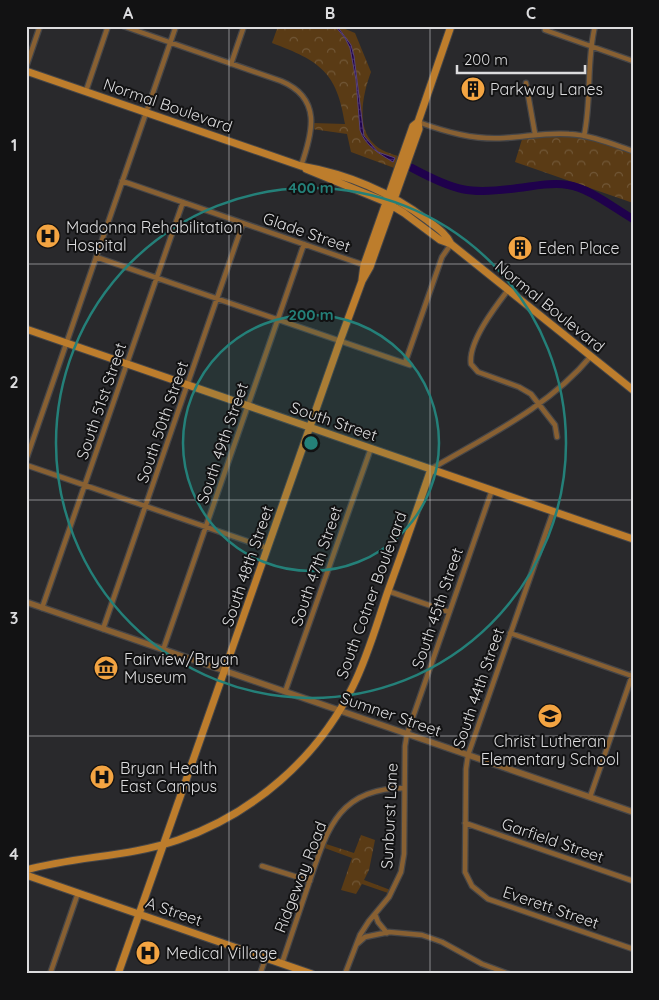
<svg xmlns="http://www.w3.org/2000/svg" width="659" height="1000" font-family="Quicksand,sans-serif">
<defs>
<pattern id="forest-crowns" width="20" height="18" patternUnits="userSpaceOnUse" patternTransform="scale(1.25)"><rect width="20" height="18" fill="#5a3b15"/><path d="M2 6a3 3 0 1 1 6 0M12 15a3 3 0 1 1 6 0" fill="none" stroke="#715737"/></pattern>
<pattern id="water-rules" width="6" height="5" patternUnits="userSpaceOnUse" patternTransform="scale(1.25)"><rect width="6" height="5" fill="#1f014c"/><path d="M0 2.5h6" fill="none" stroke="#3f2565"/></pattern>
</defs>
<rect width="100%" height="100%" fill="#29292c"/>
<!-- forest -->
<path fill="url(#forest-crowns)" d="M278 26H338L355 33 371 72C363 93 356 126 373 143 380 151 392 154 401 157L397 169 351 152 347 134 312 129V123L345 124C337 72 320 61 272 43Z
M571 134 633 151V203L515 162 523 136Z
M361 835 375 840 369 870 364 880 393 891 391 894 362 884 356 894 341 890 352 858 322 847 323 843 354 853Z"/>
<!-- water -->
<path fill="url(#water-rules)" stroke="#584378" d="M335 26H337L351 45 354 56 364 136 378 152 395 158 393 162C380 154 365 146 360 130L356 80 350 48 345 38Z"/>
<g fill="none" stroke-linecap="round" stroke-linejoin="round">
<!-- river -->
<path stroke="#1f014c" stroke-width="8" d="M412 168C455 191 469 195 518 188 535 186 552 182 568 185 589 188 614 208 633 219"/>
<defs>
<path id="minor" d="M123 26 281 81C322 98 313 132 301 166
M545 30 633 61
M231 64 244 26
M26 67 40 26
M526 83 535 134
M86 91 108 26
M418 122C446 132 474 140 504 138 526 137 547 132 569 134 591 135 612 144 633 151
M584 136C592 99 586 62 595 26
M122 181 364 265
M96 257 410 365
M508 290C495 307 468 342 471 364L478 372 519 387 531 394 555 425 557 437
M405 363 442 257 451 244
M26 460 176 26
M26 465 267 548
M431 469C487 436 549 407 591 356
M553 512 468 755 466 769 465 872 472 886 488 899 633 949
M388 591 449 612
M42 608 183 202
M103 629 243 223
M510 633 632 676
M163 650 304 244
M285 692 371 448
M590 797 633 673
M465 823 633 881
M262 866 310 881
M375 914 378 922 387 933
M357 944 365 937 389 932 422 935 442 942 482 964 509 974
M282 963C291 936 300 910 309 883 327 830 338 788 404 788
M50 974 78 893
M260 974 266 957
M345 974 360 935 369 921 389 897 401 872 404 854 405 746 407 734 492 490"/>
<path id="tertiary" d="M26 602 633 812"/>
<path id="secondary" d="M26 71 301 166C347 174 390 192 427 220 436 227 446 233 451 244
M306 169 386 202 404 213 440 240 451 244 633 390
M362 280 364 265 413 126 418 122 451 26
M26 329 633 539
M26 870C76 856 129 857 178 840 253 814 318 758 353 686 368 656 377 623 388 591 403 550 417 510 431 469
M26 875 312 974
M118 974 340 341 362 281 370 267 419 129 418 122"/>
</defs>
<!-- minor casing -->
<use href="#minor" stroke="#464648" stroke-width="7"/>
<!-- tertiary casing -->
<use href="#tertiary" stroke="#464648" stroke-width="8"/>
<!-- secondary casing -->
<use href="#secondary" stroke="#464648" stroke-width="9"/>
<!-- minor -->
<use href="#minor" stroke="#886032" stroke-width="4.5"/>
<!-- tertiary -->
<use href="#tertiary" stroke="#886032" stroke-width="5.5"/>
<!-- secondary -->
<use href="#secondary" stroke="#bd7d2c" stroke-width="7"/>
</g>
<!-- grid -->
<path fill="none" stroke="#dcdcde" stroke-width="1" stroke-opacity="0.55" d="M229 26V974M430 26V974M26 264H633M26 500H633M26 736H633"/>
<!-- distance rings -->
<circle cx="311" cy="443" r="128" fill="#248079" fill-opacity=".12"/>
<g fill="none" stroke="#248079" stroke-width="2.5">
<circle cx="311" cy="443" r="128"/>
<circle cx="311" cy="443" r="255"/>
</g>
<!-- icons -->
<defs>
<symbol id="building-disc" viewBox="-11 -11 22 22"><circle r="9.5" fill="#f3a442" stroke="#121213"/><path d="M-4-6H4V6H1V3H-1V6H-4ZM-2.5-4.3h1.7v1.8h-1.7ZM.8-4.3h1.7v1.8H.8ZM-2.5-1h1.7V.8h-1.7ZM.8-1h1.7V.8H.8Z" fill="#111"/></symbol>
<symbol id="hospital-disc" viewBox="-11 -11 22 22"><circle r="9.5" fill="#f3a442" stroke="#121213"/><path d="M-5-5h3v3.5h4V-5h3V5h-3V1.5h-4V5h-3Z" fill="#111"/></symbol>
<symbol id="museum-disc" viewBox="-11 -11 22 22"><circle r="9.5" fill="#f3a442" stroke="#121213"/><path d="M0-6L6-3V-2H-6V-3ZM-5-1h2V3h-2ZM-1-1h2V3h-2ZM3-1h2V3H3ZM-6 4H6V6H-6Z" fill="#111"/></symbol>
<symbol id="school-disc" viewBox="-11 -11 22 22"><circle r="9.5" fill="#f3a442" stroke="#121213"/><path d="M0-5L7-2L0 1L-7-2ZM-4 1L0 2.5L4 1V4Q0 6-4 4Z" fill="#111"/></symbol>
</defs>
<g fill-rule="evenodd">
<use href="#building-disc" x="459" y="75" width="28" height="28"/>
<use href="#hospital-disc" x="34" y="222" width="28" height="28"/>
<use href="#building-disc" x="506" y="234" width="28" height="28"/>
<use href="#museum-disc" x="92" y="654" width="28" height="28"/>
<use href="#school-disc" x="536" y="702" width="28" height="28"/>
<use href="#hospital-disc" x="88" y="763" width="28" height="28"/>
<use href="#hospital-disc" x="134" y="939" width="28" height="28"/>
</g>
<g text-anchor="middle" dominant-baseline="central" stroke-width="4" stroke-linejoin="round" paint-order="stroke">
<!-- poi labels -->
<g font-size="16" fill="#dcdcde" stroke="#121213" text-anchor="start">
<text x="490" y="89">Parkway Lanes</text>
<text x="66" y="227">Madonna Rehabilitation<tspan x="66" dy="18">Hospital</tspan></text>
<text x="538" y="248">Eden Place</text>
<text x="124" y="659">Fairview/Bryan<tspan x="124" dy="18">Museum</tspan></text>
<text x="550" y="741" text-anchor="middle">Christ Lutheran<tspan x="550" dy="18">Elementary School</tspan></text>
<text x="120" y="768">Bryan Health<tspan x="120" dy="18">East Campus</tspan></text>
<text x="166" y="953">Medical Village</text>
</g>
<!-- street labels -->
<g font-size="16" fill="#dcdcde" stroke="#121213">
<text transform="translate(168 105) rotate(19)">Normal Boulevard</text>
<text transform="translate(307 232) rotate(19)">Glade Street</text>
<text transform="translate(550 306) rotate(39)">Normal Boulevard</text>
<text transform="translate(101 401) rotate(-71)">South 51st Street</text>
<text transform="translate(334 421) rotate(19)">South Street</text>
<text transform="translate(162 422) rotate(-71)">South 50th Street</text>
<text transform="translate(222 443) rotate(-71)">South 49th Street</text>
<text transform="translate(247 566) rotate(-71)">South 48th Street</text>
<text transform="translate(316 566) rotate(-71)">South 47th Street</text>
<text transform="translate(371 595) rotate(-70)">South Cotner Boulevard</text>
<text transform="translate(437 608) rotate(-71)">South 45th Street</text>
<text transform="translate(478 688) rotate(-71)">South 44th Street</text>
<text transform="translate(391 714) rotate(19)">Sumner Street</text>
<text transform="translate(389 816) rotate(-87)">Sunburst Lane</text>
<text transform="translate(553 840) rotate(19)">Garfield Street</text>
<text transform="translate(300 877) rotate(-69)">Ridgeway Road</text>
<text transform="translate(551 907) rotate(19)">Everett Street</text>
<text transform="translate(174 911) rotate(19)">A Street</text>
</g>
</g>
<circle cx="311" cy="443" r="8" fill="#248079" stroke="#121213" stroke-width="2.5"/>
<g font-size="15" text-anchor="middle" font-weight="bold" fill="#248079" stroke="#121213" stroke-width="4" stroke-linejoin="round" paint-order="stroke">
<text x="311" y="193">400 m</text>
<text x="311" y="320">200 m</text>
</g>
<!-- border -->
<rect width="659" height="1000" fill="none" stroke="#121213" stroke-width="55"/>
<!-- scale -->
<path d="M457 65v8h128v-8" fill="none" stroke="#dcdcde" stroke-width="2.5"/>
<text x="464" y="65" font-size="15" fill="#dcdcde" stroke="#121213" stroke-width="4" paint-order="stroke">200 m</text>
<rect x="28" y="28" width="604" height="944" fill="none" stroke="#dcdcde" stroke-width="2"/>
<g font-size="16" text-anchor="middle" font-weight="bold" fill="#dcdcde">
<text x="128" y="19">A</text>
<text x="330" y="19">B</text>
<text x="531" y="19">C</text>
<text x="14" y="151">1</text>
<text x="14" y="388">2</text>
<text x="14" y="624">3</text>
<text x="14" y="860">4</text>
</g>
</svg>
